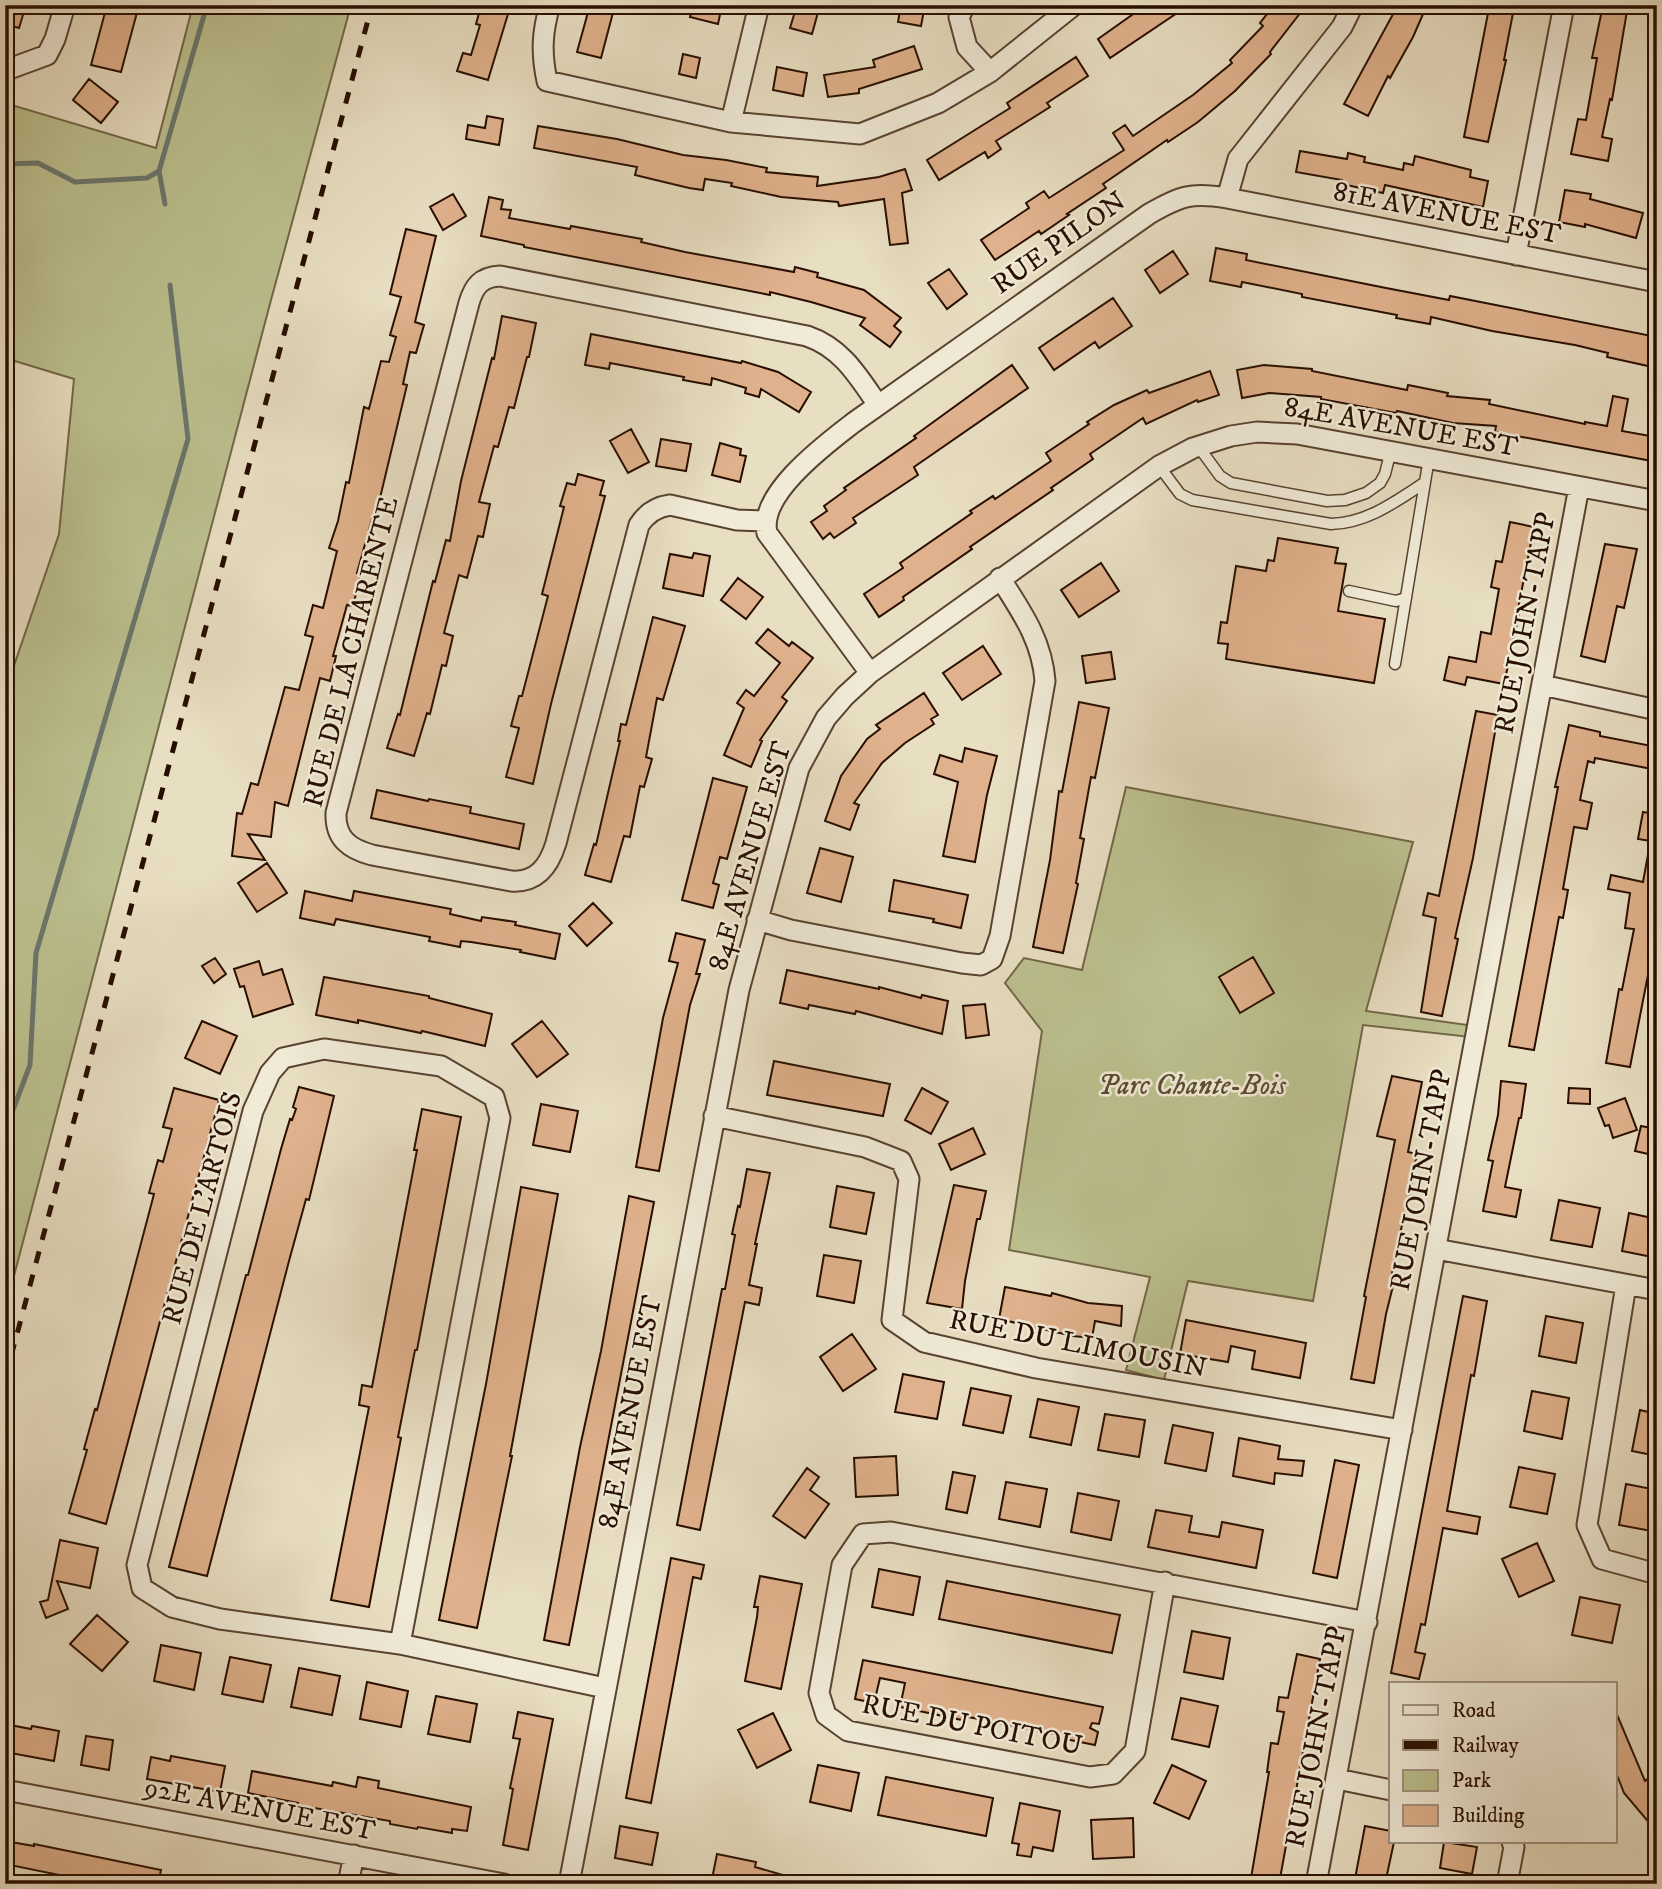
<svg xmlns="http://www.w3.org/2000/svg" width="1662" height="1889" font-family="'IM FELL DW Pica',serif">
<rect width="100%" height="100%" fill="#e8dec2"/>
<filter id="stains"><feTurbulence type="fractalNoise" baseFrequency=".00286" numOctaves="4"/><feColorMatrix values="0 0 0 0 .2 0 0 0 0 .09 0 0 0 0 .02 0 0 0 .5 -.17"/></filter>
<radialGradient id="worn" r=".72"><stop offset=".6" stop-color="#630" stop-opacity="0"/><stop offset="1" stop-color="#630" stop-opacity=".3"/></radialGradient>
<!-- green -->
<path fill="#bcc08f" stroke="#726748" stroke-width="2" d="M193 5H351L271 300 5 1310V692L59 534 74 379 5 358V103L156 148Z
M1126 787 1413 842 1366 1011 1475 1026 1470 1037 1363 1025 1313 1301 1188 1281 1164 1380 1126 1370 1150 1277 1009 1250 1042 1031 1005 983 1024 958 1082 970Z"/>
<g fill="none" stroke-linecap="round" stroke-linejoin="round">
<!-- stream -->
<path stroke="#6b766e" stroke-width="5" d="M5 164 38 163 75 182 147 178 159 171
M165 204 159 171 207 5
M5 1131 30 1065 36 953 188 439 170 285"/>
</g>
<!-- building -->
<path fill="#dfb18c" stroke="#280e00" stroke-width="2" d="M5 5H26L19 28 5 24Z
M107 5H139L121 72 91 65Z
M590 5H615L601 58 577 52Z
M693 5H722L718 24 690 17Z
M797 5H820L812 34 790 28Z
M901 5H925L921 26 898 22Z
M1146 5H1189L1110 58 1098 39Z
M1274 5H1291L1301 12 1270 52 1271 54 1235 91 1198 122 1168 142 1167 140 1103 184 1106 188 1067 214 1069 215 1041 234 1039 231 995 260 981 240 1029 208 1026 203 1044 191 1049 198 1124 150 1113 133 1125 125 1133 136 1193 95 1232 63 1230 60 1263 26 1260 23Z
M1398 5H1427L1413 37 1390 78 1388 76 1368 116 1344 104Z
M1603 5H1628L1612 100 1610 99 1602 137 1612 139 1608 161 1571 154 1578 119 1586 120 1597 58H1592Z
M481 6 508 14 488 80 457 71 463 53 471 55 480 25 476 24Z
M1489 8 1513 13 1504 60H1506L1488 142 1464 137Z
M914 46 922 69 859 89V93L828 97 824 75 875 67 873 60Z
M683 54 700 58 696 78 679 74Z
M1076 57 1088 76 1047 103 1050 107 996 141 1001 149 988 158 985 152 939 180 927 160 1010 108 1007 103Z
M777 67 807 73 803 96 773 90Z
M89 79 118 102 101 123 73 100Z
M487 116 503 119 499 145 466 139 468 125 485 128Z
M538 126 617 139 683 155 726 160 767 168 766 172 818 177 817 186 879 177 905 169 912 190 902 193 908 243 890 245 884 199 839 206 838 202 781 197 731 186 732 183 705 179 703 190 689 188 635 175 637 167 534 148Z
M1300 151 1347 159 1348 153 1365 157 1364 162 1403 170 1404 163 1413 165 1415 156 1471 170 1470 177 1488 181 1483 207 1385 185 1383 193 1342 184V180L1296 172Z
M1565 190 1591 194 1590 199 1643 213 1636 238 1585 224V227L1559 222Z
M453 194 466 216 443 230 430 207Z
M489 197 503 200 501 209 511 210 509 218 570 229 571 226 614 234 642 239 641 242 685 252 794 272 795 267 818 273 817 277 864 290 901 318 894 326 901 332 890 347 860 325 865 318 811 302 770 292V295L524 247V245L481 236Z
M406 229 436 236 415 322 424 325 416 353 410 352 403 384 407 385 375 519H372L357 573H361L353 606 347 605 333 656H336L330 681 320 678 288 806 275 802 271 837 248 834 265 860 232 856 237 813 242 814 251 783 258 785 285 687 299 690 313 637 305 635 313 605 323 608 337 551 329 548 338 521 346 482 349 483 364 407 369 409 381 361 389 362 396 337 390 335 401 297 390 294Z
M1216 248 1247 254 1246 260 1386 288 1449 300 1450 296 1657 337V364L1649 363 1648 366 1607 357 1608 353 1575 345 1492 331 1431 317 1430 324 1396 318 1397 315 1302 297V294L1242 282 1241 287 1210 281Z
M1173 251 1188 274 1160 293 1145 270Z
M949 269 967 294 947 309 928 283Z
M1113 298 1132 326 1099 348 1095 342 1054 370 1039 348Z
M502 316 536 323 529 357H527L514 408 509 407 498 447 494 446 479 502 490 504 483 537 478 536 467 578 459 575 444 633 453 636 446 666 442 665 430 714 427 713 414 756 387 748 398 714 400 715 433 581 435 582 446 540 450 541 461 481 492 358 494 359Z
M591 334 741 363 742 361 778 372 811 392 799 412 761 389 759 397 745 393 746 388 712 378 711 385 683 380 684 377 610 363 609 369 585 365Z
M1012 365 1028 388 914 467 918 475 853 518 856 523 834 538 830 533 823 539 811 522 827 511 824 506 846 490 844 488 916 438 914 436Z
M1264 365 1312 369V371L1407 390 1408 385 1448 393 1447 396 1490 400 1489 404 1585 424V422L1607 426 1613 396 1628 399 1622 431 1656 437 1652 461 1495 432 1496 426 1453 423 1397 411 1396 413 1321 399V397L1269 393 1242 398 1237 370Z
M1210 371 1219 395 1198 402 1197 400 1146 424 1143 418 1090 454 1093 459 1051 488 1053 490 970 547 972 549 903 597 904 600 879 617 864 594 903 568 900 563 972 513 970 511 993 496 995 499 1051 461 1046 453 1089 424 1087 422 1114 405 1147 390 1149 393Z
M631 429 649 462 628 473 610 441Z
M661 439 691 444 686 471 656 466Z
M720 443 741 449 740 455 746 456 740 482 712 475Z
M578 474 604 481 600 495 605 496 551 704 533 784 506 777 519 728 511 726 519 696H522L548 596 542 594 564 507 560 506 567 483 575 485Z
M1510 522 1534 527 1518 609H1520L1504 684 1467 677 1465 685 1444 680 1449 657 1476 662 1481 632 1491 634 1499 589 1491 587 1496 561 1502 562Z
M1278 538 1338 548 1335 563 1346 564 1338 611 1385 619 1374 683 1226 659 1228 644 1218 643 1221 622 1227 623 1236 566 1266 571 1268 560 1274 561Z
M1605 544 1637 549 1624 608 1617 606 1605 662 1581 656Z
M694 553 710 556 703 596 663 588 670 554 692 558Z
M1101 563 1119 591 1079 617 1061 590Z
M738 578 763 597 746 619 721 600Z
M653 617 685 626 663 700 657 698 646 757 652 759 644 787 640 786 630 837 624 836 611 882 585 875 594 844 596 845 620 741H618L621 724 626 725Z
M768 629 789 646 792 642 813 658 782 697 787 701 760 740 762 741 751 767 724 755 744 708 737 703 746 690 754 696 780 663 756 643Z
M983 646 1001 674 962 700 943 673Z
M1111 652 1115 679 1086 683 1082 656Z
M924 693 938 715 931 719 934 724 905 743 882 763 854 803 859 805 850 830 825 821 841 776 867 739 880 729 876 725Z
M1079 702 1109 708 1095 778 1091 777 1080 838 1084 839 1076 883 1078 884 1063 953 1033 947 1050 860 1059 791 1062 792Z
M1476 711 1498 715 1473 858 1455 938 1458 939 1442 1016 1421 1012 1436 918 1423 915 1428 893 1439 896Z
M1569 725 1600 732V736L1657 747V770L1595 758 1594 763 1588 761 1580 800 1592 803 1587 829 1574 827 1563 889 1568 890 1563 918 1559 917 1534 1050 1509 1046 1558 787H1555Z
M965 748 997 756 987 795 975 862 943 856 958 782 934 774 940 755 962 762Z
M713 778 747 787 727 859 720 857 713 883 719 885 713 908 682 900Z
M377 790 428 801 429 799 471 807 470 813 524 824 519 849 371 818Z
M1643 812 1657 814V842L1638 839Z
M820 848 853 857 841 902 807 893Z
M1649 849H1657V929L1630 1067 1606 1063 1619 989 1622 990 1634 929 1625 928 1630 893 1608 889 1611 875 1643 882Z
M267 863 287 893 257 912 238 883Z
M894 880 968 895 961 928 933 922 934 919 889 911Z
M305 891 352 901 354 891 451 909 450 914 481 921 482 917 516 922 515 925 560 934 555 959 520 952 521 950 471 942 461 941 460 947 429 941 430 937 336 919 334 925 300 918Z
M593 903 612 923 587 946 569 926Z
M676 933 705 940 696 974H700L690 1005 659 1171 636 1167 663 1018 678 963 669 961Z
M1253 957 1274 993 1240 1013 1219 977Z
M215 958 226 974 214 983 202 966Z
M259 961 263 975 282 969 293 1004 253 1017 244 986 240 987 234 969Z
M787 970 879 989V987L921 998 922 995 948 1001 942 1034 856 1011 855 1014 809 1005 808 1009 780 1003Z
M324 977 429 996V998L492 1014 485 1046 422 1031 421 1033 358 1020V1023L316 1015Z
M985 1004 989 1035 966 1038 963 1006Z
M202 1021 237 1036 220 1074 185 1058Z
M542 1021 568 1054 537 1077 512 1044Z
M774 1061 890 1084 883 1116 767 1095Z
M1392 1076 1422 1082 1408 1152 1417 1154 1405 1221 1403 1220 1392 1274H1396L1386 1314 1374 1383 1351 1379 1366 1297 1364 1296 1395 1140 1377 1136Z
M1501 1081 1526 1084 1521 1118H1519L1505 1187 1521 1190 1516 1217 1483 1211 1493 1161 1488 1160 1498 1115Z
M299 1087 334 1096 309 1200 306 1199 289 1261 207 1576 169 1567 246 1275H248L281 1149 290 1119 292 1120 296 1109 293 1107Z
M174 1088 219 1100 106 1524 69 1513 87 1450 84 1449 95 1409 97 1410 154 1194 149 1193 158 1160 163 1162 172 1129 163 1127Z
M922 1088 948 1102 931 1134 905 1120Z
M1569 1088 1590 1089V1104L1568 1103Z
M1625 1098 1637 1130 1613 1138 1609 1125 1605 1126 1598 1108Z
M541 1104 578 1111 570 1152 533 1145Z
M422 1109 461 1117 417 1350H415L398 1437 401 1438 369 1607 331 1600 369 1407 359 1405 362 1385 372 1387 417 1150H414Z
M1641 1126 1657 1129V1156L1635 1151Z
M973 1128 985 1154 951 1170 939 1144Z
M747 1169 770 1173 755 1244H757L749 1285 762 1288 759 1305 745 1302 700 1530 677 1525 722 1289H725L735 1235 732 1234 738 1206 740 1207Z
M954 1185 986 1191 980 1219H977L965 1281 962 1309 927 1303Z
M837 1186 874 1193 866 1234 830 1227Z
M521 1187 558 1194 510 1456H512L477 1628 439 1620 486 1384Z
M629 1196 654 1202 569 1645 544 1640 580 1447 601 1351Z
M1559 1200 1600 1208 1592 1247 1551 1240Z
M1629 1213 1657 1219V1258L1622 1251Z
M824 1255 861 1261 854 1303 817 1296Z
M1005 1287 1051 1296 1052 1293 1088 1303 1122 1306 1121 1326 1095 1321 1092 1338 1073 1336 999 1319Z
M1463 1296 1487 1301 1474 1376 1471 1375 1447 1511 1480 1517 1477 1534 1443 1528 1425 1625 1421 1624 1415 1652 1425 1654 1419 1679 1391 1673Z
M1546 1316 1583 1323 1576 1363 1539 1356Z
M1186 1320 1306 1343 1300 1378 1252 1369 1255 1351 1231 1346 1228 1362 1180 1354Z
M852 1334 876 1369 843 1391 820 1357Z
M903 1374 944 1382 937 1419 895 1412Z
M971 1388 1011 1396 1003 1433 963 1425Z
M1532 1391 1569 1398 1562 1439 1524 1431Z
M1038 1399 1079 1407 1071 1445 1030 1437Z
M1640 1410 1657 1414V1456L1632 1451Z
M1105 1414 1145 1420 1139 1457 1098 1450Z
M1173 1425 1213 1433 1206 1471 1165 1463Z
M1239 1438 1280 1446 1278 1459 1304 1461 1302 1476 1275 1473 1274 1484 1233 1476Z
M896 1456 898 1495 856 1497 854 1458Z
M1335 1460 1359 1465 1337 1578 1313 1573Z
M1519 1467 1555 1474 1547 1514 1510 1507Z
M807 1468 819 1477 810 1490 829 1504 805 1538 773 1516Z
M953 1472 975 1476 967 1513 946 1509Z
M1006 1482 1047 1489 1040 1527 999 1519Z
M1626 1484 1657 1490V1532L1619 1525Z
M1078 1493 1119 1501 1111 1540 1071 1532Z
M1156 1510 1192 1516 1189 1532 1219 1537 1222 1522 1263 1530 1256 1568 1148 1547Z
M60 1540 98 1548 90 1588 57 1581 68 1609 46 1618 40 1602 48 1600Z
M1537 1543 1554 1581 1519 1597 1502 1559Z
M671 1558 704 1565 701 1579 693 1577 651 1803 626 1798Z
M879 1569 920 1577 913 1615 872 1607Z
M760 1576 802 1584 781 1689 745 1681 757 1617 758 1607H754Z
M947 1581 1120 1615 1112 1653 939 1619Z
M1580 1597 1620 1605 1612 1643 1572 1635Z
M97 1615 128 1642 102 1671 70 1644Z
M1192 1631 1230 1638 1223 1679 1184 1672Z
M161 1645 201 1653 194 1690 154 1681Z
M1297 1654 1320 1659 1279 1884H1250L1269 1772H1267L1271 1743 1278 1744 1284 1712 1277 1711 1279 1697 1288 1698Z
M230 1657 271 1665 263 1702 222 1694Z
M863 1660 1103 1707 1099 1724 1092 1723 1090 1728 1098 1732 1095 1745 1055 1737V1734L963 1716 962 1720 900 1707 905 1683 880 1678 874 1703 855 1699Z
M299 1668 340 1676 332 1715 291 1707Z
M367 1682 408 1691 401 1727 360 1719Z
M436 1696 477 1704 470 1742 428 1734Z
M1181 1698 1218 1706 1209 1747 1172 1739Z
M1615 1710 1645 1781 1650 1777 1657 1785V1832L1624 1793 1615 1770Z
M518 1712 553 1719 528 1850 503 1845 513 1789 510 1788 520 1739 513 1738Z
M773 1713 791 1750 757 1768 738 1730Z
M5 1724 31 1729 32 1726 59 1731 54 1761 5 1752Z
M86 1736 113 1740 109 1770 81 1765Z
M171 1756 225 1766 220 1792 147 1779 151 1757 170 1761Z
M818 1765 859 1773 851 1811 810 1802Z
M1172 1765 1206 1781 1189 1819 1154 1803Z
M252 1771 332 1786 333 1782 356 1787 358 1777 379 1781 378 1788 471 1807 467 1831 452 1829V1833L418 1827 417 1829 390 1824V1821L297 1805 298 1803 248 1793Z
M886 1777 993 1798 986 1836 878 1815Z
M1020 1803 1060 1811 1053 1851 1033 1847 1031 1857 1017 1855 1019 1844 1012 1843Z
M1133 1818 1134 1857 1093 1859 1091 1820Z
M620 1826 658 1833 652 1865 615 1858Z
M1365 1826 1391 1831V1842H1394L1385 1884H1354Z
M5 1841 34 1846V1844L161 1870 158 1884H78L79 1879 5 1864Z
M1444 1842 1477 1847 1472 1874 1440 1868Z
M717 1854 756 1862 755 1867 800 1880 799 1884H711Z"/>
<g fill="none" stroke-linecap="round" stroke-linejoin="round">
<defs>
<path id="lane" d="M1198 446 1220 476 1231 483 1327 501 1345 500 1366 493 1380 483 1385 474 1391 450
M1159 466 1180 494 1192 500 1331 524C1367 523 1395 502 1424 483
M1349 591 1396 601 1406 598
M1395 664 1429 458"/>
<path id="street" d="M550 5C542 32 541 53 547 81L731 122 860 134 938 103 990 72 1074 5
M965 5 959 17 967 47 990 72
M5 68 9 69 47 55 55 39 65 5
M731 122 759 5
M1227 198 1238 159 1342 27 1353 5
M1516 255 1564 5
M766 521 737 520 670 505C656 507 646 514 639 525L556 843C549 866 537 883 511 881L372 855C350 849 335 839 336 813L469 303C474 286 481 277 500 276L807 336C842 348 858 376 878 405
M870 673 767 533C758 494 826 444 853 423L1149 214C1180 196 1191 192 1227 198L1657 282
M1542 685 1657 710
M757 920 791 930 962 963 981 965 992 959 1000 936 1045 681C1042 640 1021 611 1000 578
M714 1116 865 1147 901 1161 909 1179 892 1320 924 1342 1036 1368 1402 1430
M1436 1249 1657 1290
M1626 1285 1587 1525 1602 1559 1657 1574
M1165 1582 1135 1751 1113 1774 1090 1777 848 1731 826 1715 819 1693 842 1565 863 1534 891 1532 1367 1622
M400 1644 500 1118 494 1097 441 1066 324 1049 283 1058 270 1073 253 1111 137 1565 142 1588 172 1607 220 1619 400 1644 605 1688
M1337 1779 1391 1790
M5 1790 504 1884
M348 1884 354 1855
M569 1884 739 990 799 768 826 718 845 696 870 673 1159 466 1193 448 1231 436 1257 432 1297 434 1657 501
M1316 1884 1579 487
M1507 1884 1514 1847 1512 1842"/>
</defs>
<!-- lane casing -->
<use href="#lane" stroke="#584230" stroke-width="13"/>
<!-- street casing -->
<use href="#street" stroke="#584230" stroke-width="23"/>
<!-- lane -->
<use href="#lane" stroke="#f0ead7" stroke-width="10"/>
<!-- street -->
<use href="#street" stroke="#f0ead7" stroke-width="19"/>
<!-- rail -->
<path stroke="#280e00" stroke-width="5" stroke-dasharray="12 12" stroke-linecap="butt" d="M5 1379 372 5"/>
</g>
<g text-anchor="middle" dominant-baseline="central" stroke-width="5" stroke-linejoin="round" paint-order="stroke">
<!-- street labels -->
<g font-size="28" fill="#280e00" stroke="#f0ead7">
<text transform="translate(1447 213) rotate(11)">81E AVENUE EST</text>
<text transform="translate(1059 243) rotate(-35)">RUE PILON</text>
<text transform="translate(1401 427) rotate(10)">84E AVENUE EST</text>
<text transform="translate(1525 623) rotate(-79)">RUE JOHN-TAPP</text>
<text transform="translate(351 652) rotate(-76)">RUE DE LA CHARENTE</text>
<text transform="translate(750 856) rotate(-74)">84E AVENUE EST</text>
<text transform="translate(1421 1180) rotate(-79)">RUE JOHN-TAPP</text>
<text transform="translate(202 1208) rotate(-75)">RUE DE L'ARTOIS</text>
<text transform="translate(1078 1344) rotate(11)">RUE DU LIMOUSIN</text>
<text transform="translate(630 1412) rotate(-79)">84E AVENUE EST</text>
<text transform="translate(972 1725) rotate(11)">RUE DU POITOU</text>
<text transform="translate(1316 1737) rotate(-79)">RUE JOHN-TAPP</text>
<text transform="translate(260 1809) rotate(11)">92E AVENUE EST</text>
</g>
<!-- park labels -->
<g font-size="28" font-style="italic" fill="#5c4c32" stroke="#f0ead7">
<text x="1192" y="1085">Parc Chante-Bois</text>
</g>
</g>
<!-- margin -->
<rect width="1662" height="1889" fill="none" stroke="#e8dec2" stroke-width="28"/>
<rect x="7" y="7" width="1648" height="1875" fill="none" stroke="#280e00" stroke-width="3.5"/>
<rect x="14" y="14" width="1634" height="1861" fill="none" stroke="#280e00" stroke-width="2"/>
<!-- legend -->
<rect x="1389" y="1682" width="228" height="161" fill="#f0ead7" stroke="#a09281" stroke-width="2"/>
<rect x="1403" y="1705" width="35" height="10" fill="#f0ead7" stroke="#a09281" stroke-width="2"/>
<text x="1452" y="1717" font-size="21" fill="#280e00">Road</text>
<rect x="1403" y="1740" width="35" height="10" fill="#280e00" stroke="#a09281" stroke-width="2"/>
<text x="1452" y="1752" font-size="21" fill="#280e00">Railway</text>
<rect x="1403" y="1770" width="35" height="21" fill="#bcc08f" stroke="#a09281" stroke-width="2"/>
<text x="1452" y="1787" font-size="21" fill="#280e00">Park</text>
<rect x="1403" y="1805" width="35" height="21" fill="#dfb18c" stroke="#a09281" stroke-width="2"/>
<text x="1452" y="1822" font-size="21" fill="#280e00">Building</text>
<rect width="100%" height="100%" filter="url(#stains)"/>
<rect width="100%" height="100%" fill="url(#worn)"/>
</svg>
